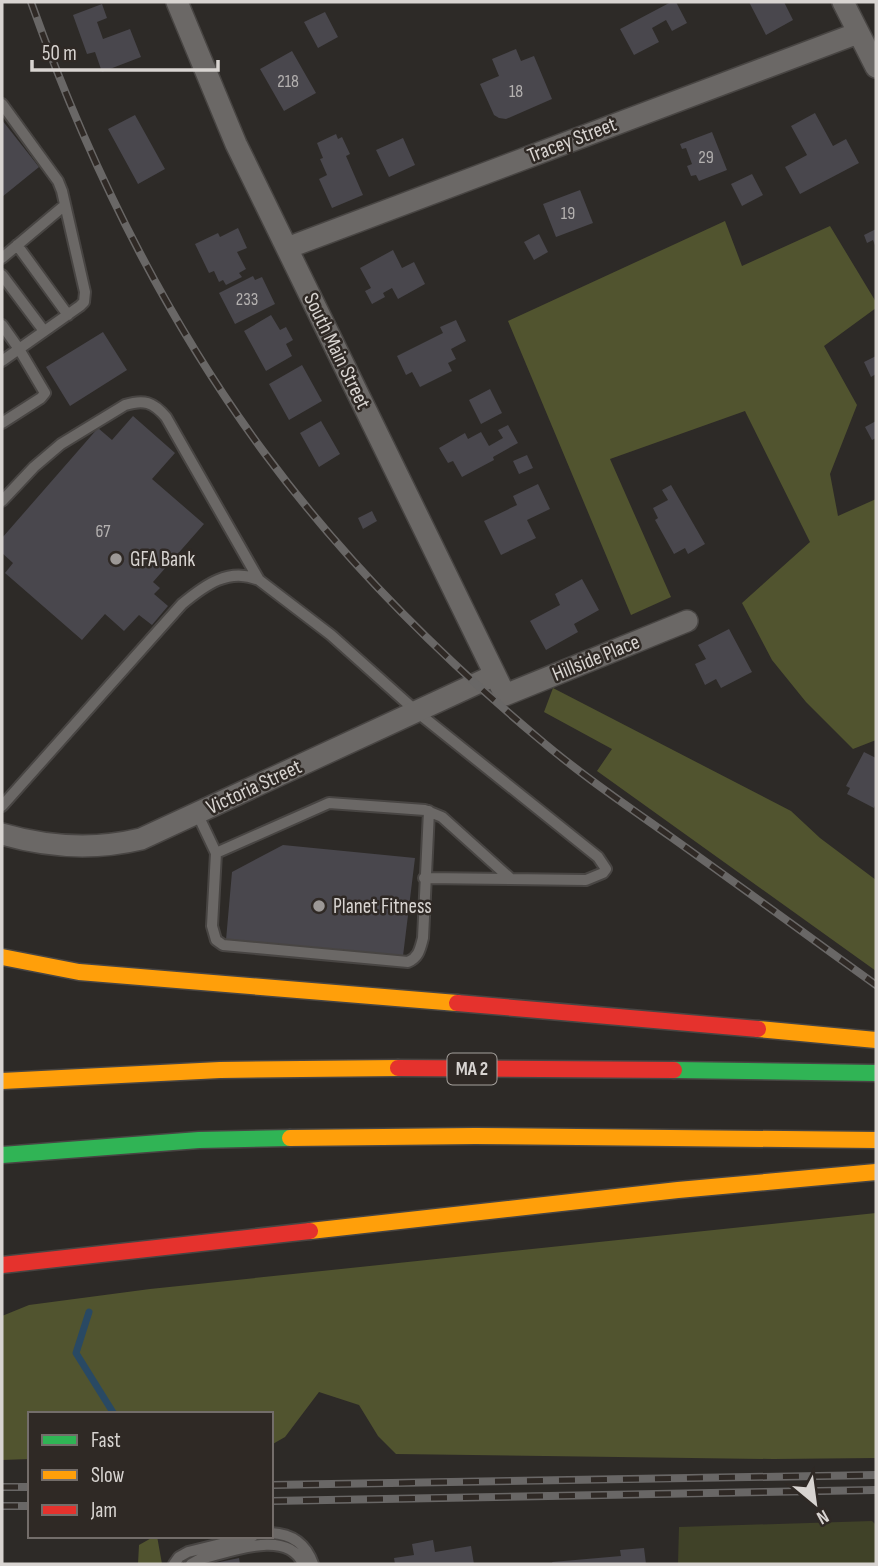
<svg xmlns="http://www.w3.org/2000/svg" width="878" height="1566" font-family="'Sofia Sans Condensed',sans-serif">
<rect width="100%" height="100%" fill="#2d2a27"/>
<!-- green -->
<path fill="#404228" d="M872 1521 876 1525V1564H678L679 1527Z"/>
<!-- forest -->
<path fill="#51542f" d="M725 221 742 266 830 226 876 302V308L824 346 857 405 830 474 838 516 876 499V740L853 749 806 702 772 660 742 603 810 542 745 411 610 459 671 597 631 615 508 321Z
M553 688 791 811 820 838 876 880V971L597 771 612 749 544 712Z
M876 1213V1458L773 1459 396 1454 378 1436 359 1405 319 1392 285 1437 271 1445V1414H30V1459L2 1460V1316L29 1305 150 1289Z
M155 1536H157L162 1564H138L139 1545Z"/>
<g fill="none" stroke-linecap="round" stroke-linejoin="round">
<!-- stream -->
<path stroke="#294963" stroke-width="7" d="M89 1312 76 1353 114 1414"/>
</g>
<!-- building -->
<path fill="#49474d" d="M671 2H676L687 23 672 31 666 20 652 28 659 42 634 55 620 29Z
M749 2H784L793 20 766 35Z
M102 4 107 18 97 22 103 39 130 29 141 57 102 72 95 52 87 54 73 15Z
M325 12 338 37 318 48 304 22Z
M516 49 521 61 534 56 552 99 506 119 499 118 494 115 480 84 499 76 492 59Z
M292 51 316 93 284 111 260 69Z
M815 113 833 146 846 139 859 163 800 194 785 167 807 155 791 126Z
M135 115 165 169 138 184 108 129Z
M2 120 39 167 2 197Z
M712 132 727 170 699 181 696 175 691 176 687 166 692 164 686 148 682 149 680 144Z
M336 134 338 139 342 137 350 154 346 156 363 195 332 208 319 179 327 175 320 159 323 158 317 143Z
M403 138 415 165 389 177 376 150Z
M752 174 763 195 742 206 731 184Z
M580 190 593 223 556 237 543 204Z
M238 228 247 248 237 252 246 269 239 273 242 277 226 285 223 280 219 282 214 271 209 273 195 244 218 233 220 237Z
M876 229V248L873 240 867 243 864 235Z
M539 234 548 252 534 260 524 242Z
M393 250 402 268 414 262 425 284 398 299 392 288 383 293 385 297 372 304 365 291 371 288 360 268Z
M253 276 255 280 262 277 275 304 235 324 219 293Z
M271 315 280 330 286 327 293 340 286 344 292 356 266 371 244 331Z
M456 320 466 341 451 349 456 359 448 363 452 371 420 387 412 372 406 375 397 356 443 333 440 327Z
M103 332 127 370 70 406 46 367Z
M876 356V374L871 377 864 362Z
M302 365 322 401 289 420 269 384Z
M490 389 502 413 481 424 469 400Z
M133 416 175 453 152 479 204 524 153 582 160 588 154 594 168 606 152 625 139 615 124 631 105 614 82 640 5 573 13 563 2 553V538L98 428 112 440Z
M321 421 340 454 319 467 300 433Z
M876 421V438L872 440 865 427Z
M508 425 518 443 493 457 494 460 462 477 453 461 448 463 439 448 465 433 468 439 481 432 489 446 503 438 498 430Z
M527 455 533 468 519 474 513 461Z
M538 484 550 509 527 520 536 538 501 555 484 521 517 505 513 496Z
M671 485 705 544 688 554 685 548 674 554 655 520 658 518 653 508 668 500 662 490Z
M372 511 377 521 363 529 358 518Z
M582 579 599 610 574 624 578 632 546 650 530 621 560 605 555 594Z
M729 629 752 672 721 688 716 679 705 685 695 664 706 659 698 645Z
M864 752 876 758V803L874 808 847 794 850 788 846 786Z
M283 845 415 858 403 956 226 940 232 872Z
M433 1540 435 1552 471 1546 474 1564H395L394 1558 414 1555 412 1544Z
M644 1548 646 1564H553L552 1562 621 1556 620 1550Z
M239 1558 240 1564H215V1563Z"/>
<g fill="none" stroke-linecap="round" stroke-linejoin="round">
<defs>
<path id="lane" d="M2 104 58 181 62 191 85 292 84 302 80 306 2 361
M17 245 68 315
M2 258 65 205
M2 275 44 331
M2 325 19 349 45 393 41 398 2 423
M2 501 34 467 61 444 125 405C144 399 153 402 166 417L259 580
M2 806 182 604C205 585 229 567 259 580L331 635 417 712 598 857 606 869 603 873 586 880 424 878
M197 813 216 853 212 926 216 940 223 945 408 962C419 957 420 949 423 938L429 811
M216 853 329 803 425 810 442 817 511 879
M271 1533C293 1534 306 1544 313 1564
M174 1564 179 1557 188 1552 253 1536
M191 1564 200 1559C230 1552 288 1528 303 1564"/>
<path id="street" d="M177 2 236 144 505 695 687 621
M843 2 876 67
M287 248 858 33
M2 834C47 847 95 850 141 839L495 675"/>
<path id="fast" d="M674 1070 876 1073
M2 1155 199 1140 290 1138"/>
<path id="slow" d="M2 957 79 972 457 1003
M758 1029 876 1040
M2 1081 220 1070 398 1068
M290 1138 475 1136 876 1140
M310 1231 678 1190 876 1172"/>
<path id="jam" d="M457 1003 758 1029
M398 1068 674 1070
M2 1265 310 1231"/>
</defs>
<!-- lane casing -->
<use href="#lane" stroke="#484543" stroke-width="14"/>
<!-- street casing -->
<use href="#street" stroke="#484543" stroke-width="24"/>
<!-- fast casing -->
<use href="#fast" stroke="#484543" stroke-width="19"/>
<!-- slow casing -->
<use href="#slow" stroke="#484543" stroke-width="19"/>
<!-- jam casing -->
<use href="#jam" stroke="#484543" stroke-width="19"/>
<!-- lane -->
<use href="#lane" stroke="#6b6866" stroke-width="10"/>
<!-- street -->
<use href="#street" stroke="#6b6866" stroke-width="21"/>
<!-- fast -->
<use href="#fast" stroke="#30b455" stroke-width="16"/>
<!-- slow -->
<use href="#slow" stroke="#ff9f0a" stroke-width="16"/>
<!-- jam -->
<use href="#jam" stroke="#e5322d" stroke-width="16"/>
<defs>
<path id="rail" d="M31 2C88 162 165 319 266 455 344 560 438 654 538 738 580 774 626 805 671 837 740 886 808 936 876 985
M271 1485 876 1475
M2 1487H30
M271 1501 876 1490
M2 1506H30"/>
</defs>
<!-- rail casing -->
<use href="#rail" stroke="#696766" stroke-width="8"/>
<!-- rail -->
<use href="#rail" stroke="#2f2925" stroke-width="5" stroke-dasharray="16" stroke-linecap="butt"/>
</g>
<!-- markers -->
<g fill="#9c9896" stroke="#2f2925" stroke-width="2.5">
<circle cx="116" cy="559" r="7"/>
<circle cx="319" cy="906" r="7"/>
</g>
<g text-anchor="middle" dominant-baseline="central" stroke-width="5" stroke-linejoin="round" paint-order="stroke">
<!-- number labels -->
<g font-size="18" fill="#b4b1b0">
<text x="288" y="81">218</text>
<text x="516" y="91">18</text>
<text x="706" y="157">29</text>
<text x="568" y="213">19</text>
<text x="247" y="299">233</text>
<text x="103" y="531">67</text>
</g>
<!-- shield labels -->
<rect fill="#2f2925" stroke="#a5a19d" stroke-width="2" x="447.5" y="1053.5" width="49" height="31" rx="5"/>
<g font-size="19" font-weight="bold" fill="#d8d4d1">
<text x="472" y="1069">MA 2</text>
</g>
<!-- street labels -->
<g font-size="21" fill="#d8d4d1" stroke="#2f2925">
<text transform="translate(572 140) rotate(-21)">Tracey Street</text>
<text transform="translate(337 351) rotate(64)">South Main Street</text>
<text transform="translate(596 658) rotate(-22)">Hillside Place</text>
<text transform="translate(254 787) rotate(-25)">Victoria Street</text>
</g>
<!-- poi labels -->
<g font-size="21" fill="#d8d4d1" stroke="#2f2925" text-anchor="start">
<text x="130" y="559">GFA Bank</text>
<text x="333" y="906">Planet Fitness</text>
</g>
</g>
<!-- border -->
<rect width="878" height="1566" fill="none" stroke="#d8d4d1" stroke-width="7"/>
<!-- legend -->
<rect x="28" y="1412" width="245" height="126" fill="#2f2925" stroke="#736d6a" stroke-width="2"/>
<rect x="42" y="1435" width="35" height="10" fill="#30b455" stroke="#736d6a" stroke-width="2"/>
<text x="91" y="1447" font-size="21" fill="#d8d4d1">Fast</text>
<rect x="42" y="1470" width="35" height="10" fill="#ff9f0a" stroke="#736d6a" stroke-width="2"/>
<text x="91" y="1482" font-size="21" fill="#d8d4d1">Slow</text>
<rect x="42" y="1505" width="35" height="10" fill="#e5322d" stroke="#736d6a" stroke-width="2"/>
<text x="91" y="1517" font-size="21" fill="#d8d4d1">Jam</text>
<!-- north arrow -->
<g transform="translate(815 1503) rotate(151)" stroke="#2f2925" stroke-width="5" paint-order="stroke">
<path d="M0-5L12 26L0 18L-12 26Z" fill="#d8d4d1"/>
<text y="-10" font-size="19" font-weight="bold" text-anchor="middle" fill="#d8d4d1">N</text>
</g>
<!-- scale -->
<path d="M32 60v10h186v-10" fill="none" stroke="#d8d4d1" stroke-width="3.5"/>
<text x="42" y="60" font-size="21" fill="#d8d4d1" stroke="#2f2925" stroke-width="5" paint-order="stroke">50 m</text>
</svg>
